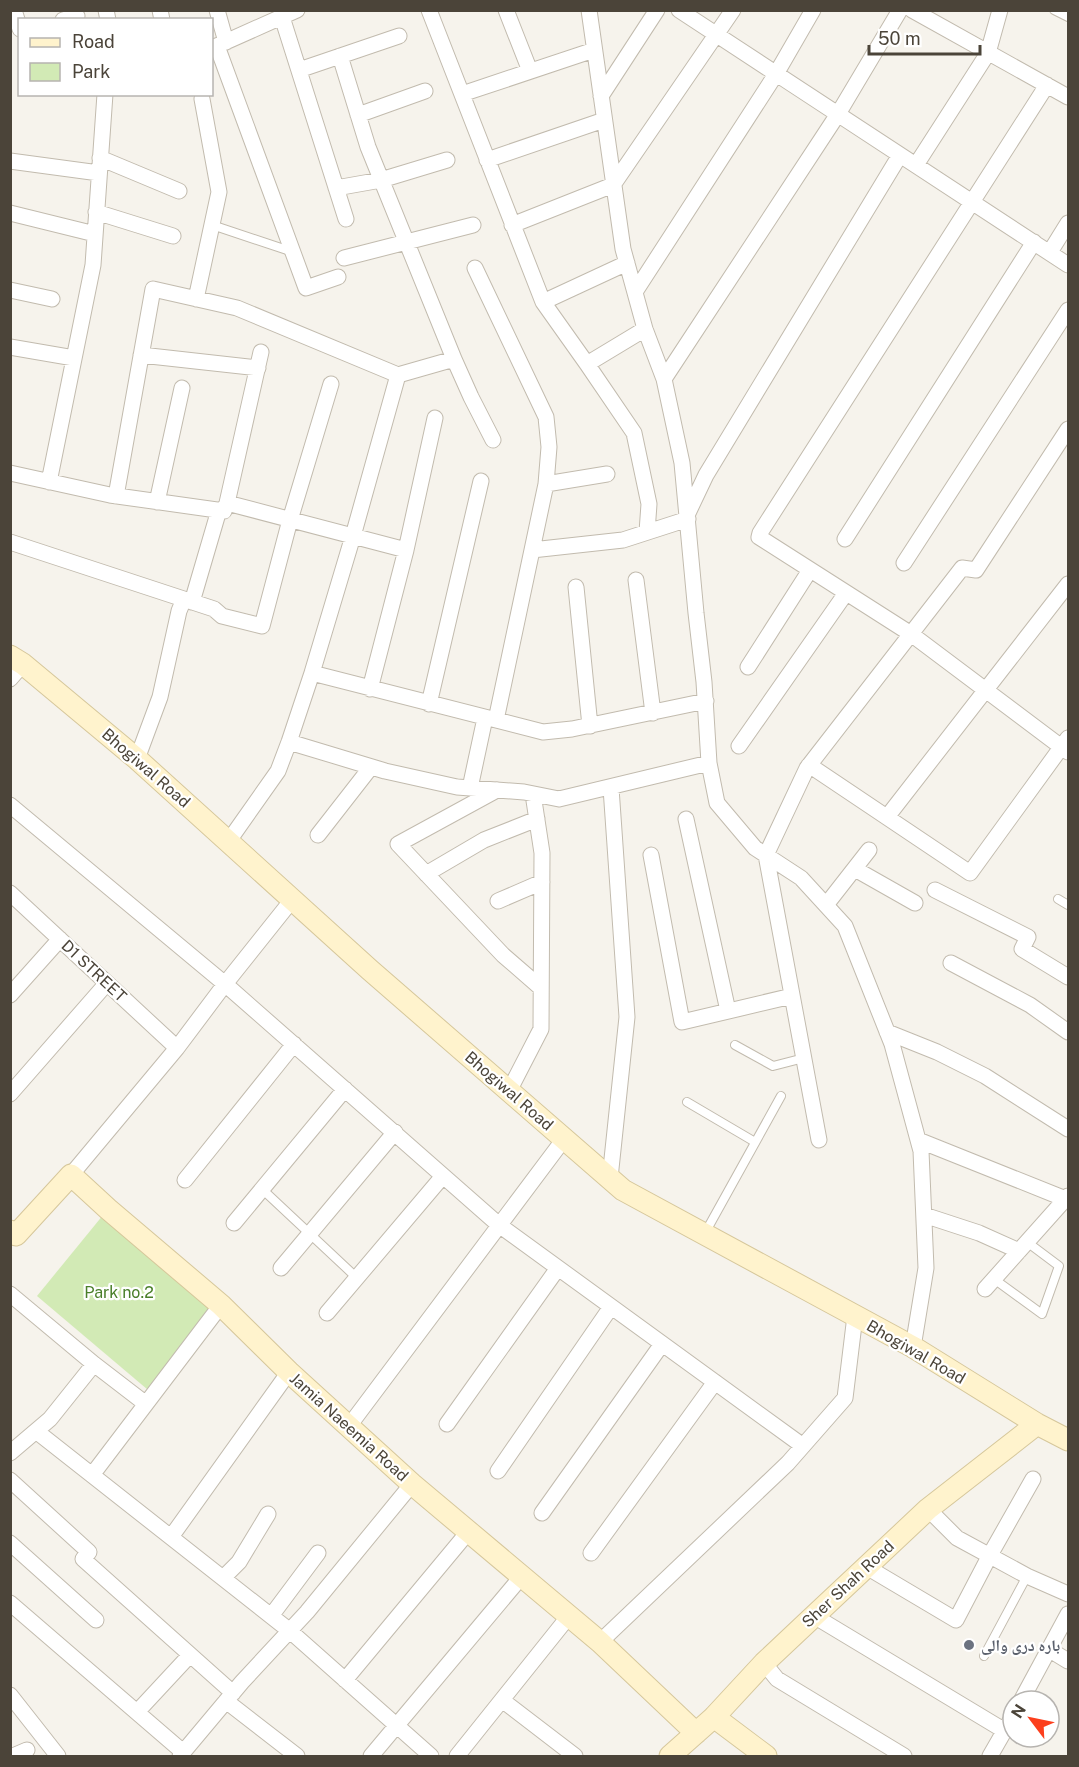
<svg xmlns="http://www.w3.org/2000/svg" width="1079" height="1767" font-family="'Public Sans','Noto Naskh Arabic',sans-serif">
<rect width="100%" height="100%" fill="#f6f3ec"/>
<!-- green -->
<path fill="#d2eab5" d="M108 1209 221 1305 154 1395 37 1296Z"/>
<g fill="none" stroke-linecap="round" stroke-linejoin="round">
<defs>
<path id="lane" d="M1054 10 1068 17
M212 225 293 252
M1058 899 1068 905
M735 1045 773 1066 804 1058
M687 1102 755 1142
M262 1189 357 1278
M705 1233 781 1096
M994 1279 1042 1314 1059 1266 1027 1242
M984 1656 1027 1576"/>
<path id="street" d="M14 10 20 29
M106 10 108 20
M160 10 162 20
M217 10 226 42
M429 10 543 302 587 364 634 433 649 504 647 532
M506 10 530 71
M589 10 623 249 645 329 664 379 682 463 696 613 704 682 709 763 717 803 755 848 801 878 845 926 892 1044 921 1151 926 1268 913 1347
M679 10 1068 265
M912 10 1068 97
M282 17 346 219
M63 20 77 16
M217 46 306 288 338 277
M212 48 297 10
M340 56 368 147 454 359
M299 70 399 36
M1047 85 760 533 759 537 911 634 1068 752
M462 94 594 50
M601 96 657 10
M358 115 425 91
M100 158 179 191
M487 160 604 120
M10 161 99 173
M916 165 988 53 1000 10
M336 188 381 180 447 160
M96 212 173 236
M10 213 95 234
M512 225 613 185 733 10
M1050 252 1068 223
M344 258 473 225
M475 268 546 417 549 447 546 484 496 720
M10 290 52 299
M635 292 776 74 813 10
M196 299 219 192 202 99
M543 302 627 263
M10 347 74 358
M141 355 258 368
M587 364 645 329
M664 379 838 114 900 10
M10 473 110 495 224 511 227 503 406 550
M49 482 93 265 105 94
M546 484 607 474
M116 496 153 289 237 308 398 375
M157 502 182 388
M227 503 261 352
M688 513 706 475 900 155
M845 539 1034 242
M10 542 214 609 222 616 262 626 290 520 331 384
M532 550 623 540 688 519
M904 563 1068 310
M636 580 653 713
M576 587 590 726
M192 602 219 510
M748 667 810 570
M312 673 543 732 572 729 706 701
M10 679 23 664
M370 689 406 550 435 418
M429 704 481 481
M289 742 385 771 457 787 524 792 559 799 709 763
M739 746 846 593
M137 759 160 697 179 611 184 599
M809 765 970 873 1068 738
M470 788 485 718
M497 790 398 844 503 955 541 988
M10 805 225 984 177 1048 71 1175
M887 817 1068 584
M686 819 728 1011
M318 835 371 767
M228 842 278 771 289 742 312 673 353 536 398 375 454 359 471 397 493 440
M651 855 682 1022 792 996
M855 869 915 903
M426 874 484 840 537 819
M935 890 1028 937 1022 949 1068 977
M10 893 177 1048
M292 900 225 984 499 1225 803 1446
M498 901 542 882
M826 905 869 850
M951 963 1030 1005 1068 1032
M10 995 60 939
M887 1032 937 1052 985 1076 1068 1129
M509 1091 541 1029 542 853 533 794
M10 1094 107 983
M819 1140 766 855 807 768 962 568 976 570 1068 429
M918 1140 1068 1200
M610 1178 627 1017 611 788
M185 1180 294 1044
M924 1215 979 1233 1019 1251
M234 1223 345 1089
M281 1268 395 1132
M985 1289 1068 1196
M10 1294 94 1364 146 1404
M327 1313 443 1176
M447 1424 558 1268
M349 1426 564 1139
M36 1431 290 1631 431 1756
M10 1453 50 1419 94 1364
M498 1471 611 1307
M92 1475 221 1305
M10 1480 89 1552 83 1559 233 1693
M928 1509 957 1538 1027 1576 1068 1594
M542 1513 662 1344
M171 1537 289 1372
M10 1543 96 1620
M591 1553 715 1382
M865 1566 956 1620 990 1555 1033 1479
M223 1578 239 1562 268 1514
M10 1603 183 1752
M271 1616 318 1553
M814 1616 1005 1731
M600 1642 788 1463 845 1398 855 1316
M1050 1650 1068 1661
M764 1663 777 1679 904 1756
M345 1680 469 1531
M10 1695 58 1756
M502 1700 575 1756
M226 1701 297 1756
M1021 1701 1068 1614
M137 1712 190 1655
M13 1756 27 1750
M180 1756 242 1682 307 1612 412 1484
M371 1756 522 1576
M457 1756 569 1616
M990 1756 1013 1716"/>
<path id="secondary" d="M10 656 23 664 137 759 370 970 623 1190 913 1347 1037 1424 1068 1440
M10 1231 16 1235 71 1175 108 1209 221 1305 289 1372 412 1484 600 1642 696 1733
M714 1717 766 1756
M670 1756 714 1717 764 1663 814 1616 928 1509 1037 1424"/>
</defs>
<!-- lane casing -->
<use href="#lane" stroke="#c2bbae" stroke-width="10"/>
<!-- street casing -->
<use href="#street" stroke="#c2bbae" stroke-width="17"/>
<!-- secondary casing -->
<use href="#secondary" stroke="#d6c79b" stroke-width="23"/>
<!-- lane -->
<use href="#lane" stroke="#fff" stroke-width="8"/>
<!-- street -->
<use href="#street" stroke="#fff" stroke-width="15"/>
<!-- secondary -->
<use href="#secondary" stroke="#fff3cd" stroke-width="21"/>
</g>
<!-- markers -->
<circle fill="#6b7280" stroke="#fff" stroke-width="2" cx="969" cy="1645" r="6"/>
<g text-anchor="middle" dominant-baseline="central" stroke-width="4.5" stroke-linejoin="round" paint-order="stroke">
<!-- street labels -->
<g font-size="16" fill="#4b4439" stroke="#fff">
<text transform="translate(146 768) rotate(41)">Bhogiwal Road</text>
<text transform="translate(94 971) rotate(43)">D1 STREET</text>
<text transform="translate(509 1091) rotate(41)">Bhogiwal Road</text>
<text transform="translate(916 1352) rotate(30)">Bhogiwal Road</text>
<text transform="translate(349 1427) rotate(42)">Jamia Naeemia Road</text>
<text transform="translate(848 1584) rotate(-43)">Sher Shah Road</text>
</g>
<!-- park labels -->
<g font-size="16" fill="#4a7f2a" stroke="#fff">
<text x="119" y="1292">Park no.2</text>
</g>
<!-- worship labels -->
<g font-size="16" font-weight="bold" fill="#5b616d" stroke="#fff" text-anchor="start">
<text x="981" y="1645">بارہ دری والی</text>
</g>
</g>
<!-- border -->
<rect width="1079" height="1767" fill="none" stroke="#4b4439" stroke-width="24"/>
<!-- legend -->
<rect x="18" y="18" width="195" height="78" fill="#ffffff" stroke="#b7b4b0" stroke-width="1.5"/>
<rect x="30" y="38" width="30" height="9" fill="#fff3cd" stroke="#b7b4b0" stroke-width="1.5"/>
<text x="72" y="48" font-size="18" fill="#4b4439">Road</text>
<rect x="30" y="63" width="30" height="18" fill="#d2eab5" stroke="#b7b4b0" stroke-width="1.5"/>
<text x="72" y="78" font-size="18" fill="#4b4439">Park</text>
<!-- north arrow -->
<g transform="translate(1031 1719) rotate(302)"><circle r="28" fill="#ffffff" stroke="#b7b4b0" stroke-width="1.5"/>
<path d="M0-4.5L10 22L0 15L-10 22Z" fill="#fc3f1d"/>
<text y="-9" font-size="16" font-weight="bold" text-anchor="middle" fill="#4b4439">N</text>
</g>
<!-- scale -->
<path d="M869 45v9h111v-9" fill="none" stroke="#4b4439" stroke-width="3"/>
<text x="878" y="45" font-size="18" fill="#4b4439" stroke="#ffffff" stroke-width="4.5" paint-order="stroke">50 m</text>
</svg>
